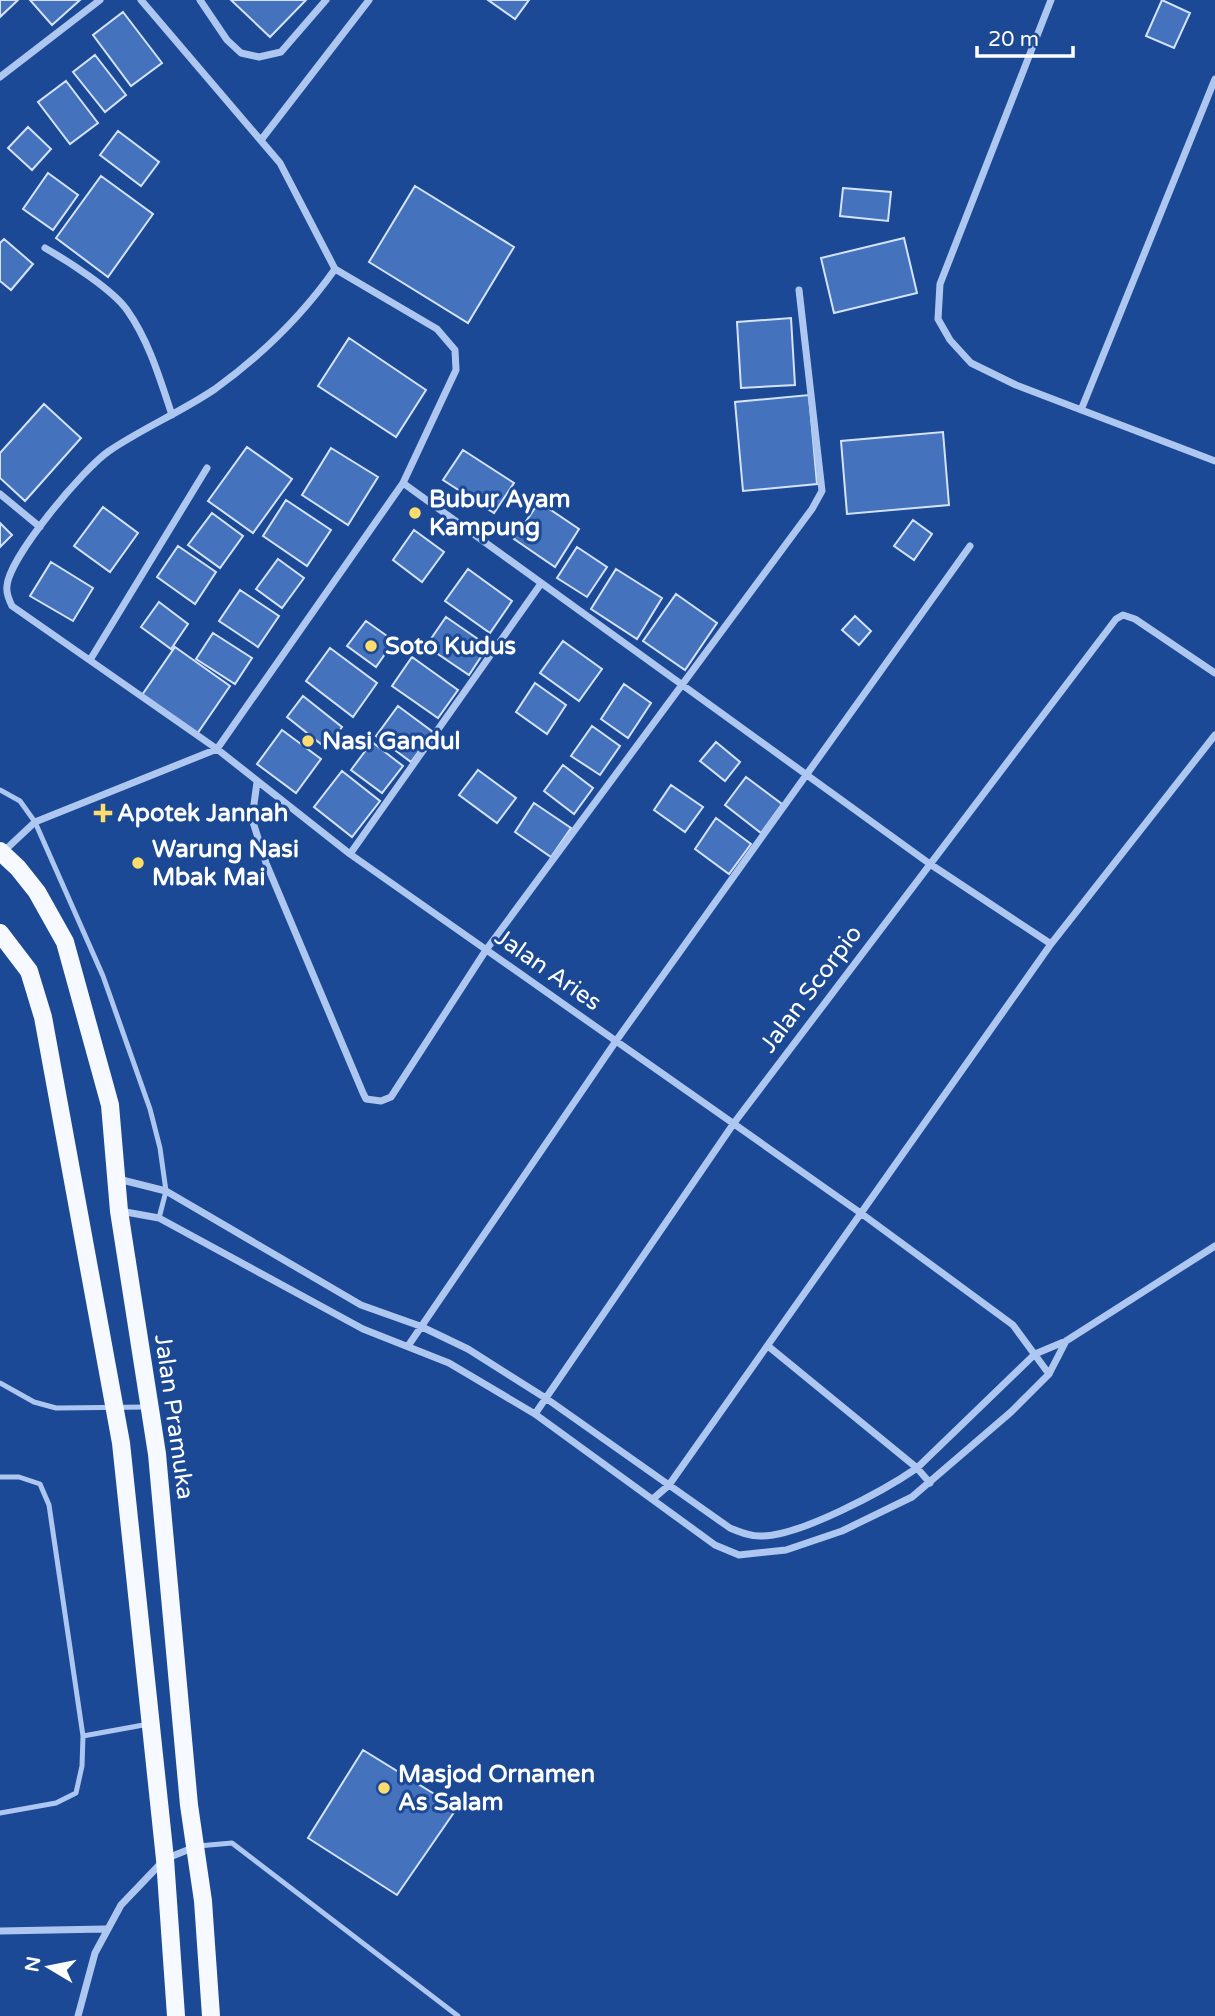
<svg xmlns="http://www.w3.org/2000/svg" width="1215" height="2016" font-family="'Varela Round',sans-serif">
<rect width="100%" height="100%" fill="#1b4995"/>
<!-- building -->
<path fill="#4472bc" stroke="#d4e3fb" stroke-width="2" d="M0 0H18L0 17Z
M30 0H80L52 25Z
M231 0H306L270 37Z
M488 0H529L515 19Z
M1162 0 1190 13 1174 48 1146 36Z
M123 12 162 63 131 86 93 35Z
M95 55 126 95 105 112 73 72Z
M66 81 98 123 70 144 38 102Z
M28 127 51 149 32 170 8 148Z
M118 131 159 162 141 186 100 155Z
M48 173 78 195 53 230 23 209Z
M101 176 153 214 108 277 56 238Z
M415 186 514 247 468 323 369 262Z
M843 188 891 192 888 221 840 216Z
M904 238 917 293 834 313 821 258Z
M4 239 33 264 11 290 0 281V243Z
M791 318 795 385 741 388 737 322Z
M349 338 426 390 396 437 318 386Z
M809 395 817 484 743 491 735 402Z
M44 404 81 438 25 501 0 478V453Z
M943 432 949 505 847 514 841 441Z
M247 447 292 479 253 533 208 501Z
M331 448 378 477 348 525 302 495Z
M463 450 514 483 494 513 443 480Z
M286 500 331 530 307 566 263 536Z
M539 502 579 529 555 567 514 539Z
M103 507 138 533 110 572 74 546Z
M212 513 243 536 220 568 188 545Z
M913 520 932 534 914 560 894 546Z
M0 523 12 535 0 547Z
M414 530 444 552 422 582 393 560Z
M178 546 216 572 195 604 157 577Z
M577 547 607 567 587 597 557 578Z
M278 559 304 578 282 608 256 589Z
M51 562 93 588 73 621 30 596Z
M468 569 512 601 490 633 445 601Z
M616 569 662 598 637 639 591 609Z
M240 590 279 616 258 647 219 621Z
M676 594 717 623 685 670 643 641Z
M159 602 188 624 171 649 141 627Z
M855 616 871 631 859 645 842 630Z
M446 617 488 646 469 675 426 646Z
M366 621 394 641 376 667 347 646Z
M213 633 252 658 235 684 196 659Z
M563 641 602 669 579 701 540 673Z
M175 647 230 686 197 734 142 695Z
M330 648 377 683 353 717 306 681Z
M412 657 458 690 438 718 392 686Z
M535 683 566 705 547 734 516 712Z
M624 684 651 703 628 738 601 719Z
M303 696 342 727 326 748 287 717Z
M398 706 433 732 411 762 376 736Z
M592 726 620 746 600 775 571 756Z
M282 730 321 759 296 793 257 764Z
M372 742 403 766 382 793 351 770Z
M716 742 740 762 725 781 700 761Z
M563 765 593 788 574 814 544 791Z
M478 770 516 798 497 823 459 795Z
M342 771 380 801 352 837 314 807Z
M746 777 782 804 761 833 725 805Z
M671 785 703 807 685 832 654 810Z
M534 803 571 828 551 857 515 832Z
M716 818 751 844 729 874 695 849Z
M363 1750 457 1808 397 1895 308 1838Z"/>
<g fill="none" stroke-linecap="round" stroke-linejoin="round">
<!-- service -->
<path stroke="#aec7f0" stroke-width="5" d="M0 790 20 801 35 822 103 976 150 1109 160 1148 166 1191 159 1218
M0 1383 34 1402 56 1408 148 1407
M0 1477H19L40 1484 49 1505 83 1736 149 1724
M0 1813 56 1803 76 1793 82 1766 83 1736
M198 1846 232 1843 458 2016"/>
<!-- minor -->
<path stroke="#aec7f0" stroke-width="7" d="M200 0 227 40 241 53 259 57 281 52 326 0
M1051 0 940 284 938 319 950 340 971 363 1016 385 1215 461
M0 77 100 0
M261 140 369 0
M45 248C68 261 113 290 127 310 149 341 160 379 172 415
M335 269C302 316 262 355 215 389 181 412 143 428 109 451 84 468 9 557 7 586 6 593 9 600 12 606L217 749 350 854 862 1214 1013 1325 1049 1374
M1081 410 1215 79
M403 483 930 864 1051 944
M0 494 40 527
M90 660 207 468
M257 782 252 819 266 863 363 1093 366 1099 381 1101 391 1097 486 950 812 509 822 491 799 290
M3 852 35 822 217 749 403 483 456 370 455 350 437 329 335 269 280 163 141 0
M350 854 540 585
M118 1179 166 1191 361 1305 420 1326 468 1349 547 1399 730 1528C740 1532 749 1536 760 1536 799 1537 885 1490 917 1468L1035 1354 1066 1341 1215 1246
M120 1211 159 1218 363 1329 449 1363 535 1414 715 1545 739 1555 786 1550 842 1531 912 1497 1011 1412 1049 1374 1066 1341
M408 1346 616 1041 970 546
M768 1346 917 1468 930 1483
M535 1414 734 1123 1116 619 1123 615 1135 619 1215 673
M654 1498 669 1485 1051 944 1215 735
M0 1931 105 1929
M78 2016 95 1953 121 1905 165 1859 195 1847"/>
<!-- primary -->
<path stroke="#f6f9ff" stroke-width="18" d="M0 851 18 868 37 892 65 942 110 1105 119 1211 157 1454 189 1805 203 1901 211 2016
M0 933 29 971 43 1017 121 1443 165 1859 176 2016"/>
</g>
<!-- markers -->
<g fill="#ffdd6c" stroke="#1b4995" stroke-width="2.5">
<circle cx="415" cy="513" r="7"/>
<circle cx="371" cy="646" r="7"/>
<circle cx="308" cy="741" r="7"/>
<path d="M99.5 802.5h7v7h7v7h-7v7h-7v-7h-7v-7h7z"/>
<circle cx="138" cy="863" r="7"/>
<circle cx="384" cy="1788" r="7"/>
</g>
<g text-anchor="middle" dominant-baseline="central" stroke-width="6" stroke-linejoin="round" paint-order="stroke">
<!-- poi labels -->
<g font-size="24" font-weight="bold" fill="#fff" stroke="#1b4995" text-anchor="start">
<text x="429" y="499">Bubur Ayam<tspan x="429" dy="28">Kampung</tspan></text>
<text x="385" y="646">Soto Kudus</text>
<text x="322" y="741">Nasi Gandul</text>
<text x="117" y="813">Apotek Jannah</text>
<text x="152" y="849">Warung Nasi<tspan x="152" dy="28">Mbak Mai</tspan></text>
<text x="398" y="1774">Masjod Ornamen<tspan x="398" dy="28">As Salam</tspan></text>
</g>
<!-- street labels -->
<g font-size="24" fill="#fff" stroke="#1b4995">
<text transform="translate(548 970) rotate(35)">Jalan Aries</text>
<text transform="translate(811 989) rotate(-53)">Jalan Scorpio</text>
<text transform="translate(174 1417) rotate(82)">Jalan Pramuka</text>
</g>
</g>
<!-- north arrow -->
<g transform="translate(49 1967) rotate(280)" stroke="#1b4995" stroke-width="5" paint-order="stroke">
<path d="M0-5L12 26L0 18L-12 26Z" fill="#ffffff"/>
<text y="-10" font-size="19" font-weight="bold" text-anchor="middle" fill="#ffffff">N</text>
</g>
<!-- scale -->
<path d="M977 46v10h96v-10" fill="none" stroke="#ffffff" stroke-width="3.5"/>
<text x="988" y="46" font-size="21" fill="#ffffff" stroke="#1b4995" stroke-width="5" paint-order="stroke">20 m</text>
</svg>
